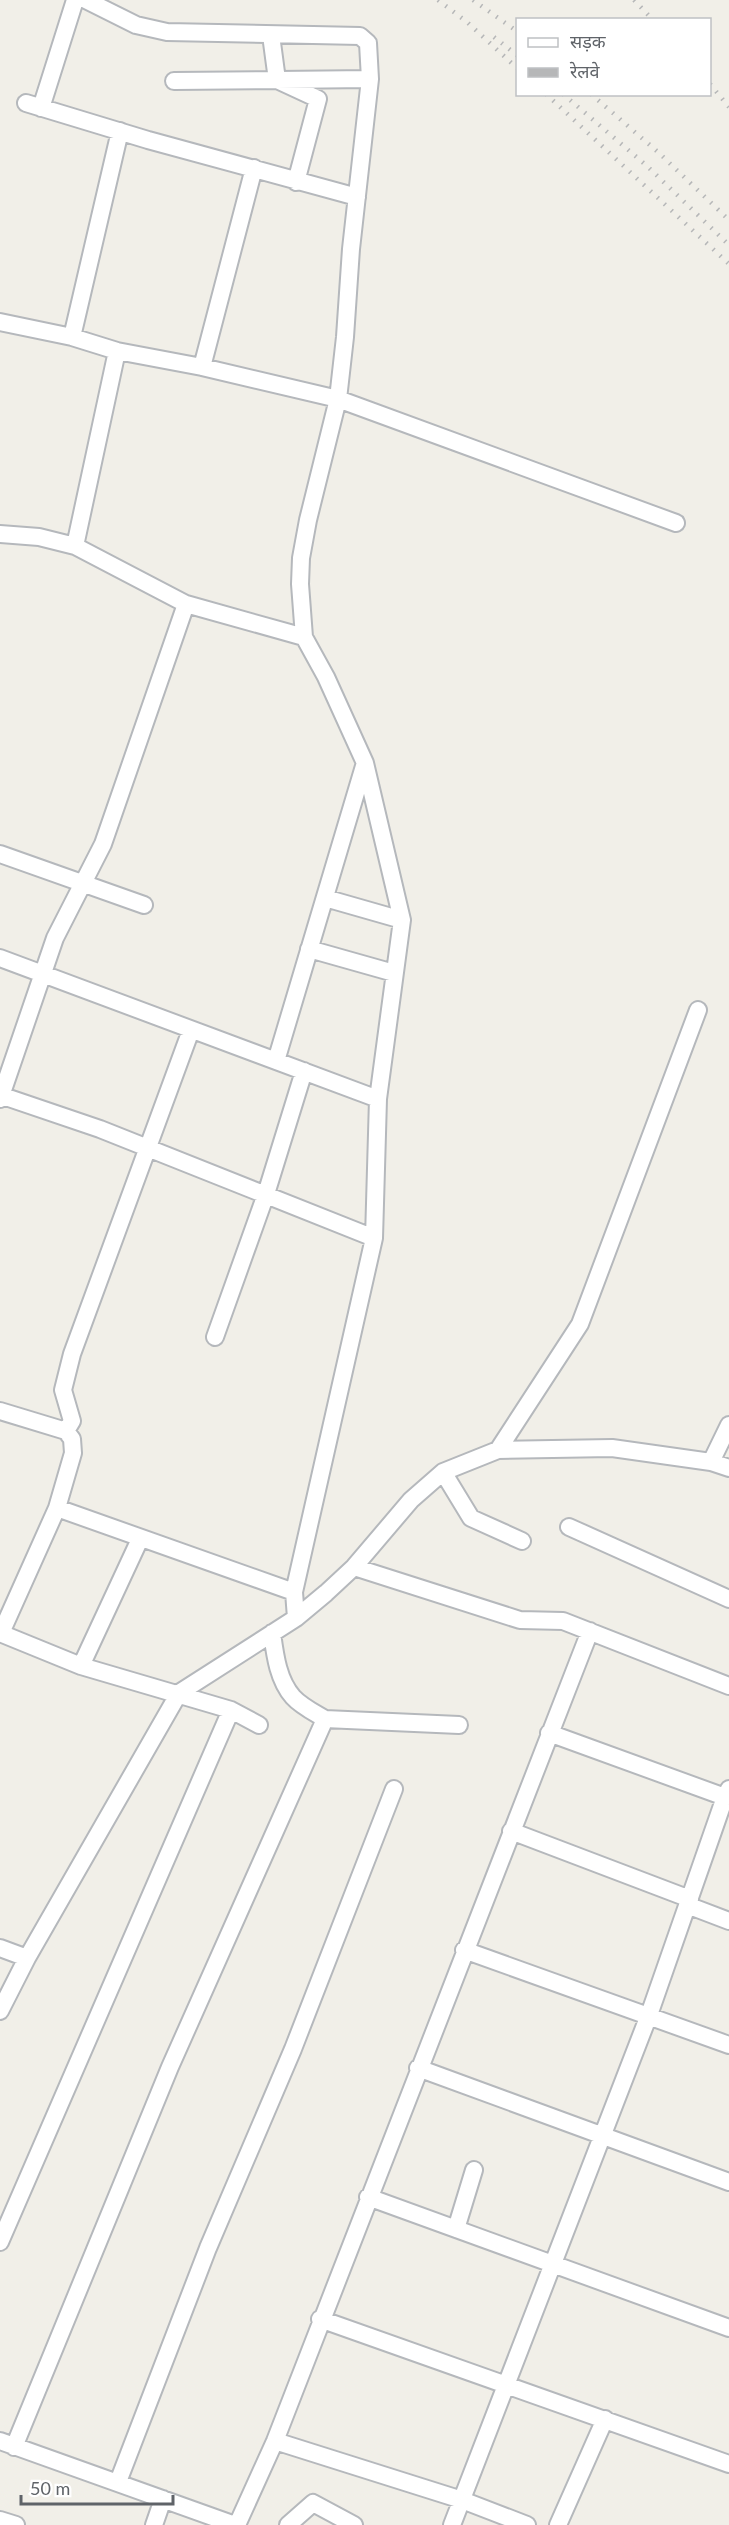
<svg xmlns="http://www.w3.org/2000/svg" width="729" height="2525" font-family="Lato,'Noto Sans Devanagari',sans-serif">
<rect width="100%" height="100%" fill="#f1efe8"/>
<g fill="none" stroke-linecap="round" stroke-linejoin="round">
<defs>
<path id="minor" d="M86 0 136 25 167 32 360 36 368 43 370 79 351 249 345 337 338 399 308 520 301 558 300 584 304 637
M271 35 277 80 318 99 296 182
M174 81 370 79
M26 103 148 140 357 197
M41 108 75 0
M0 322 72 337 117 351 202 367 338 399 676 523
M72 337 120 131
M202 367 254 168
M0 534 39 537 75 546
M186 604 304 637 326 677 365 763 402 920 378 1099 374 1238 294 1592 296 1618
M0 854 144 905
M325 898 402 920
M309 949 394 973
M0 958 378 1099
M276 1061 364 766
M0 1095 100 1129 374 1238
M0 1099 55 938 103 844 186 604 75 546 117 351
M215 1337 266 1194 304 1071
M0 1411 66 1431 72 1439 73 1453 57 1508 1 1633
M66 1431 72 1421 63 1390 72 1354 191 1030
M498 1450 580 1324 698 1010
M711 1462 729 1425
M443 1472 471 1518 522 1541
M57 1508 294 1592
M569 1527 729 1599
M354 1567 520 1620 563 1621 729 1686
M0 1633 81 1666 231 1710 259 1725
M272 1633C275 1655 278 1680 293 1697 301 1706 315 1713 325 1719
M81 1666 140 1539
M549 1733 725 1797 729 1789
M511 1831 690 1899
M687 1905 729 1921
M0 1948 27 1958
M464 1950 729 2045
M0 2011 27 1958 179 1693 296 1618 326 1593 354 1567 411 1500 443 1472 498 1450 612 1448 711 1462 729 1468
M418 2068 729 2182
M368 2197 729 2328
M456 2229 474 2170
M0 2242 231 1710
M320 2319 729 2464
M0 2441 235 2525
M275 2441 462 2500 527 2525
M14 2447 170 2067 325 1719 459 1725
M118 2482 208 2248 293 2049 394 1789
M0 2520 16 2525
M154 2525 163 2499
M237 2525 275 2441 590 1631
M288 2525 313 2503 354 2525
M452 2525 649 2015 725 1797
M558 2525 605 2419"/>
</defs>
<!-- minor casing -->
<use href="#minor" stroke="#b5b8bc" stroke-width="20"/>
<!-- minor -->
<use href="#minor" stroke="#fff" stroke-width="16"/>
<!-- rail -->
<path stroke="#b6b7b8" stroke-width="4.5" stroke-dasharray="1.5 8" stroke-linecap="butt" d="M438 0 467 22 518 69
M473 0 518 32
M634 0 653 20
M494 37 518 56
M710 84 729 107
M546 94 729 264
M563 94 647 166 729 245
M591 94 659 153 729 220"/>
</g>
<!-- legend -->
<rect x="516" y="18" width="195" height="78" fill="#ffffff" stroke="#bfc1c3" stroke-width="1.5"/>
<rect x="528" y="38" width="30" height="9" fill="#ffffff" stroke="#bfc1c3" stroke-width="1.5"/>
<text x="570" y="48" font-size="18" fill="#5f6368">सड़क</text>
<rect x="528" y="68" width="30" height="9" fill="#b6b7b8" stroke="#bfc1c3" stroke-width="1.5"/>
<text x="570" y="78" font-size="18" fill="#5f6368">रेलवे</text>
<!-- scale -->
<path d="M21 2495v9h152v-9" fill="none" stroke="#5f6368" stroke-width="3"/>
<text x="30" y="2495" font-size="18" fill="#5f6368" stroke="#ffffff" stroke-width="4.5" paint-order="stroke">50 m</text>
</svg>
